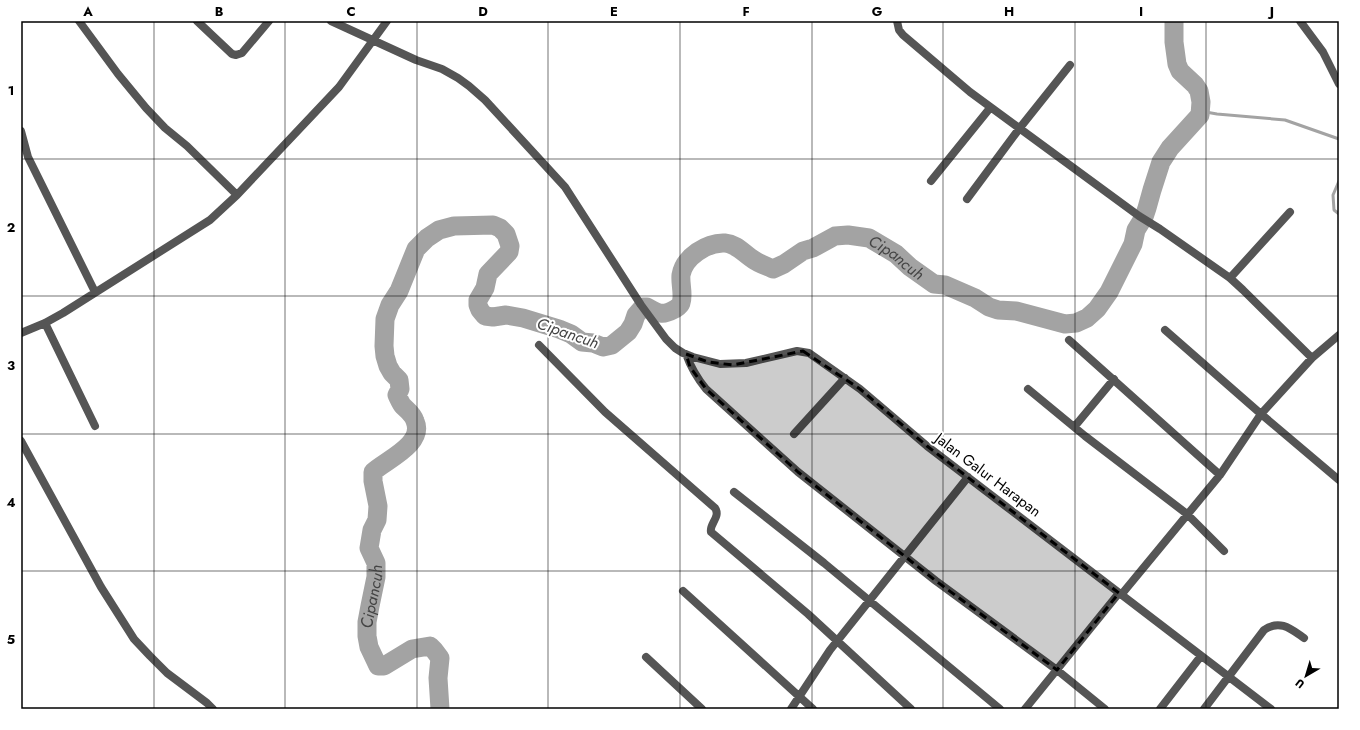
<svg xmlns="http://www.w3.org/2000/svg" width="1360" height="730" font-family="Jost,sans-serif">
<rect width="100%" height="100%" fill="#fff"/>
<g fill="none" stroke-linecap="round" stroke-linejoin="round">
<!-- stream -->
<path stroke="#a3a3a3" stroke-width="3" d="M1200 111 1217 114 1285 120 1339 139
M1339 181 1333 195 1334 210 1339 214"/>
<!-- river -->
<path stroke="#a3a3a3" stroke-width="19" id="s1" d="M440 709 438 678 440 658 434 650 430 646 412 649 384 666H378L369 647 367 636V622L370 606 376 577V563L369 548 372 530 377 520 378 506 373 481V472C386 460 425 444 415 421 413 414 408 411 403 406 401 404 399 399 397 395L400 389 399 380 392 373 388 366 385 356 384 346 385 319 390 305 399 291 416 249 427 238 439 230 454 226 493 225 500 228 506 234 510 246 509 252 488 274 485 288 478 300V305L480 310 485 316 493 317 506 315 523 318 559 329 571 334 582 342 593 343 603 347 612 345 628 332 633 324 636 315 643 307H647C660 314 662 316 675 309 678 307 680 306 681 303 684 295 680 284 681 275 684 257 707 242 725 243 737 244 744 254 754 260 760 264 767 266 773 269L784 264 803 251 813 248 835 236 848 235 869 238 896 254 910 267 934 284 945 285 975 298 989 307 998 310 1016 311 1065 324 1076 323 1087 318 1097 309 1109 292 1133 244 1136 230 1144 217 1147 208 1152 190 1161 162 1170 148 1200 115 1201 102 1199 91 1195 85 1180 71 1177 64 1174 42V21"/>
<!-- street -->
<path stroke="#555" stroke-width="8" d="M79 21 118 74 146 108 165 128 187 146 237 195
M197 21 232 54 236 55 242 53 269 21
M331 21 416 60 442 69 458 78 469 86 485 100 565 187 641 305 666 339 675 348 683 353 693 357 720 364 746 363 797 351 809 353 860 389 927 446 1271 709
M897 21 899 30 903 35 970 92 1139 216 1160 229 1230 278 1243 290 1312 358
M1300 21 1323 52 1339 84
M21 131 28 157 95 292
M931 181 990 108
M967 199 1019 129 1070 65
M1230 278 1290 212
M45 323 95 426
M1165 330 1261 414 1339 480
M21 333 45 323 63 313 210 220 237 195 339 87 387 21
M1069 340 1220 475
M539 345 605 412 715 508C721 517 709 524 711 532L808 614 911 709
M686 354C691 368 697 378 706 389L798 472 936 581 1057 670 1105 709
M1028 389 1085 436 1187 514 1224 551
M1075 426 1114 379
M794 434 845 378
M21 441 101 587 134 639 150 656 167 673 207 703 213 709
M734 492 824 563 1000 709
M683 591 813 709
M1121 595 1220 475 1261 414 1312 358 1339 335
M646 657 702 709
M791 709 830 650 968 477
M1025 709 1119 593
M1160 709 1201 656
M1204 709 1264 630C1280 619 1291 629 1304 638"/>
</g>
<!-- marked area -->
<path fill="#000" fill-opacity="0.2" stroke="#000" stroke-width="3" stroke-dasharray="8 5" stroke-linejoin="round" d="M803 351 860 389 927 446 1119 593 1057 670 936 581 798 472 706 389 690 367 686 354 708 362 733 365Z"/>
<!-- grid -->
<path fill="none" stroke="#000" stroke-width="1" stroke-opacity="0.55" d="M154 21V709M285 21V709M417 21V709M548 21V709M680 21V709M812 21V709M943 21V709M1075 21V709M1206 21V709M21 159H1339M21 296H1339M21 434H1339M21 571H1339"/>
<g text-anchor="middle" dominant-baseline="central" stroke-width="4" stroke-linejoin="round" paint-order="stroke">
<!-- street labels -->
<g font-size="15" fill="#000" stroke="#fff">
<text transform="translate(988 475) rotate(37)">Jalan Galur Harapan</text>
</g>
<!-- water labels -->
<g font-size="16" font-style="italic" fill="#444" stroke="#fff">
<text stroke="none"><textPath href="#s1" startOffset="1289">Cipancuh</textPath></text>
<text transform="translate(568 333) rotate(19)">Cipancuh</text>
<text stroke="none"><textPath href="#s1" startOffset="196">Cipancuh</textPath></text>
</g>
</g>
<!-- border -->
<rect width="1360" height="730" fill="none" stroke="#ffffff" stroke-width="44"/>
<!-- north arrow -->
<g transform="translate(1306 676) rotate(218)" stroke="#ffffff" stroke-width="3" paint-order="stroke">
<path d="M0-3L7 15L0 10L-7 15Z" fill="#000000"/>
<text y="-6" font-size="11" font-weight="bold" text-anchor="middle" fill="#000000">U</text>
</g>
<rect x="22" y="22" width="1316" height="686" fill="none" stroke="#000" stroke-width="1.5"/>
<g font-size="13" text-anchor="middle" font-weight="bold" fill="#000">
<text x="88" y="16">A</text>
<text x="219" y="16">B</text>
<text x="351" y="16">C</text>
<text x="483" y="16">D</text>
<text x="614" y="16">E</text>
<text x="746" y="16">F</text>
<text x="877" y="16">G</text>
<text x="1009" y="16">H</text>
<text x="1141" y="16">I</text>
<text x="1272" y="16">J</text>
<text x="11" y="95">1</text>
<text x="11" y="232">2</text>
<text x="11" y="370">3</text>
<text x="11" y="507">4</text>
<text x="11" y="644">5</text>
</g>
</svg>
